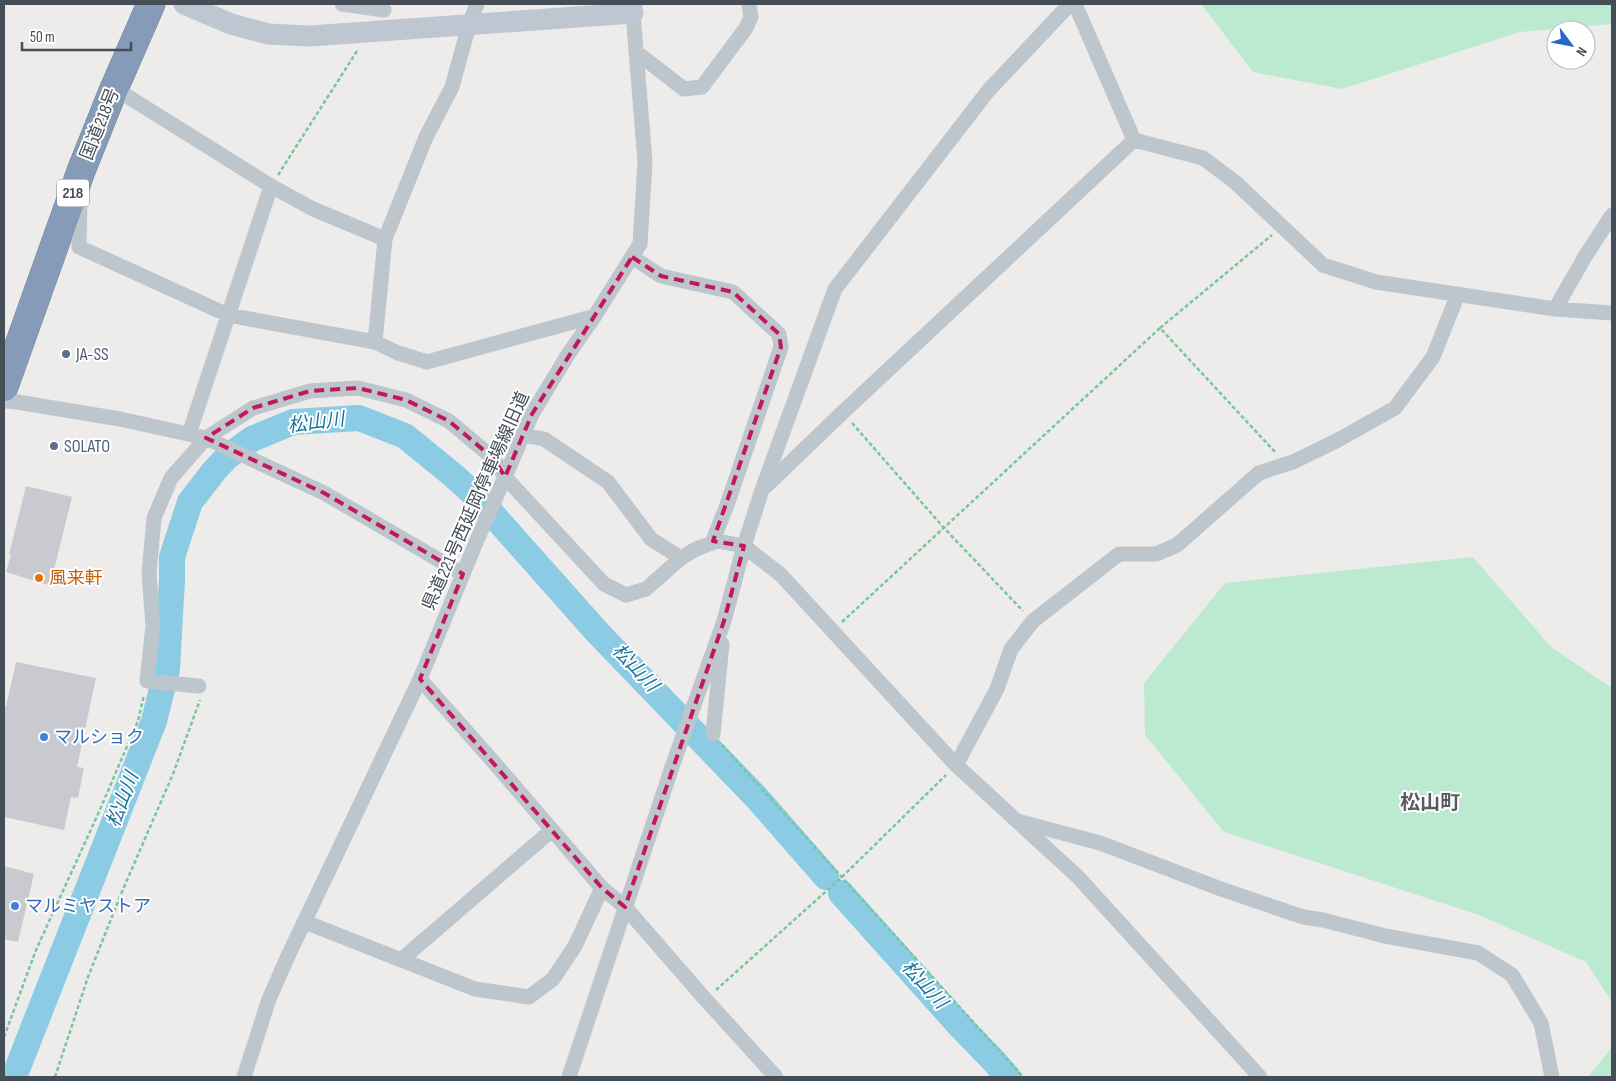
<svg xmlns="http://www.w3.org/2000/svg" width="1616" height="1081" font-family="'Sofia Sans Condensed','Noto Sans JP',sans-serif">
<rect width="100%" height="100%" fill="#eeebeb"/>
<!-- green -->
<path fill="#bbead0" d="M1201 4H1612V24L1520 32 1342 89 1253 72Z
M1473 557 1551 647 1609 686 1612 685V1002L1586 962 1479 915 1224 832 1145 735 1144 683 1225 583Z
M1612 1047V1077H1588Z"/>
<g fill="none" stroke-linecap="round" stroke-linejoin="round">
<!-- river -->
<path stroke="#8bcce4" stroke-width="26" d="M841 893 960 1026 993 1060 1008 1077
M14 1077 154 721 167 669 172 580V557L190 502 214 471 227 457 252 439 293 422 359 418 405 436 454 476 478 498 598 633 757 798 826 877"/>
</g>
<!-- building -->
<path fill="#c8cad0" d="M26 486 72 497 55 566 48 585 6 572 11 555 9 554Z
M16 662 96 678 77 767 84 768 78 798 71 797 64 830 4 817V706H6Z
M4 866 34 874 18 942 4 939Z"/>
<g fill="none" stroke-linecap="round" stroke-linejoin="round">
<defs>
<path id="highway" d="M4 387 81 171 113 91 151 4"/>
</defs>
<!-- highway casing -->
<use href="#highway" stroke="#7186a3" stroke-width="29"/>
<!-- path -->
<path stroke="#76c5a3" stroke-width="2.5" stroke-dasharray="4 2.5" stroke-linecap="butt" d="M278 175 357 51
M1160 328 1272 235
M852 423 944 528 1023 611
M842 622 1160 328 1275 452
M722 745 1023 1077
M716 990 842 877 946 775
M4 1037 36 950 98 814 138 721 144 695
M55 1077 88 977 121 894 173 774 200 700"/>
<!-- street -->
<path stroke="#bdc5cd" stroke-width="15" d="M342 4 384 10
M477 4 469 25 452 87 426 137 385 239 375 342 398 353 427 362 595 316
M1075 4 1134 140
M636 52 684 89 702 87 746 28 751 17 749 4
M113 91H119L271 186 313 209 385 239
M1134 140 1203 158 1235 182 1323 265 1376 282 1555 309 1612 313
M80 195 79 247 228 315 375 342
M632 257 661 276 733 292 779 334 781 347 727 505 712 543
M1555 309 1586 255 1612 215
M4 401 17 402 120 419 206 438 324 493 463 574
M189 434 271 186
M523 435 544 439 608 482 651 539 681 558 696 549 717 541 744 546 781 575 956 765 1078 877 1260 1077
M765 487 842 413 1134 140
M420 679 497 766 602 888 625 907 705 999 776 1077
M199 686 147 681 153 626 149 574 154 518 171 478 206 438 253 408 310 391 358 388 406 400 449 421 494 459 505 477 604 584 626 595 646 589 681 558
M713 734 722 644
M956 765 997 689 1011 649 1033 621 1119 554H1156L1177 545 1259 473 1293 462 1338 440 1395 408 1433 357 1458 294
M1021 822 1100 843 1221 889 1303 917 1323 920 1385 936 1478 953 1512 975 1541 1023 1552 1077
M305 922 475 989 529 997 553 979 575 946 602 888
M401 960 552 830
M244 1077 269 999 288 956 420 679 477 540 505 477 532 414 567 356 594 317 640 244 645 162 633 13 635 5
M569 1077 673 764 724 621 744 546 762 490 835 289 988 91 1070 4"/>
<!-- secondary -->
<path stroke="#bdc6d1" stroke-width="21" d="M184 4 231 24 268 34 310 36 633 13"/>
<!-- highway -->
<use href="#highway" stroke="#869bb7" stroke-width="28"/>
</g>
<!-- marked area -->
<path fill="none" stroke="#c2185b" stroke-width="4" stroke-dasharray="10 6" stroke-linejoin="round" d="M632 257 661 276 733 292 779 334 781 347 713 541 744 546 724 621 625 907 602 888 420 679 463 574 324 493 206 438 253 408 310 391 358 388 406 400 449 421 494 459 505 477 532 414Z"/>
<!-- markers -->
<g fill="#5c6f8a" stroke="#fff" stroke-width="2">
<circle cx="66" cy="354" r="5"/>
<circle cx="54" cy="446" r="5"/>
</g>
<circle fill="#e8710a" stroke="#fff" stroke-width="2" cx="39" cy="578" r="5"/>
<g fill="#3f7fe0" stroke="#fff" stroke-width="2">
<circle cx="44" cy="737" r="5"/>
<circle cx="15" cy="906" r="5"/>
</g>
<g text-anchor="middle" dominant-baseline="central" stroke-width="4" stroke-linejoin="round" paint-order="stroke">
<!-- shield labels -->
<rect fill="#fff" stroke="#7d8389" stroke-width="1" x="57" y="179.5" width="32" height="27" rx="4"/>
<g font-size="16" font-weight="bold" fill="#454e57">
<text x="73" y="193">218</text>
</g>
<!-- street labels -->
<g font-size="18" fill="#454e57" stroke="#fff">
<text transform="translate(100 124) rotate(-68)">国道218号</text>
<text transform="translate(476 501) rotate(-66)">県道221号西延岡停車場線旧道</text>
</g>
<!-- service labels -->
<g font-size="18" fill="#4e5e75" stroke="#fff" text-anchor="start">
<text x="76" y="354">JA-SS</text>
<text x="64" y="446">SOLATO</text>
</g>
<!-- food labels -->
<g font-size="18" fill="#c56008" stroke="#fff" text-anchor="start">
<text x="49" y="578">風来軒</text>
</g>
<!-- shop labels -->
<g font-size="18" fill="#366cbe" stroke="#fff" text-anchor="start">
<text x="54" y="737">マルショク</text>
<text x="25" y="906">マルミヤストア</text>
</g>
<!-- water labels -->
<g font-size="19" font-style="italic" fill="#167699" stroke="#fff">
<text transform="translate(316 423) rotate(-7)">松山川</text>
<text transform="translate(635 668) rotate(47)">松山川</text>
<text transform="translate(123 800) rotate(-69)">松山川</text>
<text transform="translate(924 985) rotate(48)">松山川</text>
</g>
<!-- quarter labels -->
<g font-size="20" font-weight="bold" fill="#595b60" stroke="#fff">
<text x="1430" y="803">松山町</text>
</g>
</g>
<!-- border -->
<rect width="1616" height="1081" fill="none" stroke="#454e57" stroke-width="10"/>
<!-- north arrow -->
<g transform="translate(1571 45) rotate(122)"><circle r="24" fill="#ffffff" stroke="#b5b8bc"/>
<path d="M0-4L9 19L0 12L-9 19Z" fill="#2666cd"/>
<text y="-8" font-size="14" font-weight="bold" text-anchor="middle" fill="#454e57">N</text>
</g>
<!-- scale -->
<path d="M22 42v8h109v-8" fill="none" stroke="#454e57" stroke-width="2.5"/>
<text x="30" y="42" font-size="15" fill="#454e57" stroke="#ffffff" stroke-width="4" paint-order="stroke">50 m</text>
</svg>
